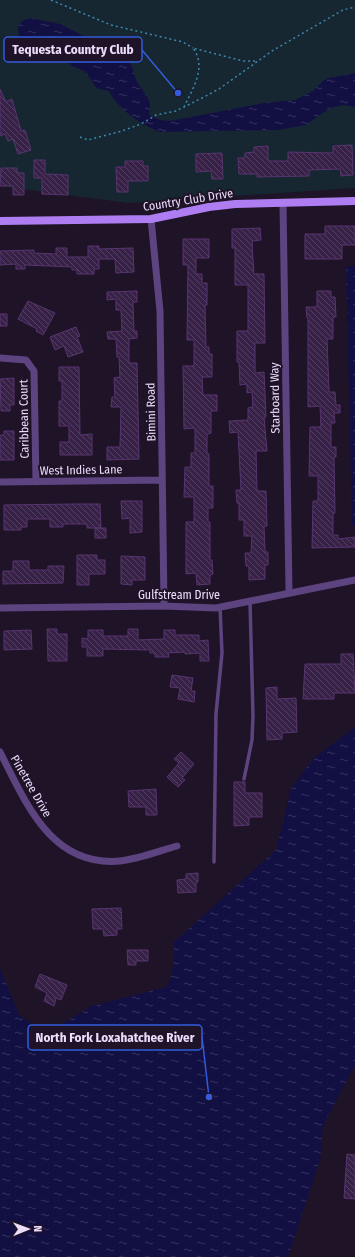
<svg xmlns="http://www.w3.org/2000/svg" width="355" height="1257" font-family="'Fira Sans Condensed',sans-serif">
<defs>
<pattern id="water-ripples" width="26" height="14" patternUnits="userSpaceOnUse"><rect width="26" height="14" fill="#121043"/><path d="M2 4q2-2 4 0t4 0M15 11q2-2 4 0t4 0" fill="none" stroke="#35325f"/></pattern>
<pattern id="building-back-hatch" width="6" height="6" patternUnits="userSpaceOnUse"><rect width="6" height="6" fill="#372146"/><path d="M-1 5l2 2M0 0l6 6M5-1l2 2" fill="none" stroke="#544162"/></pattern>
</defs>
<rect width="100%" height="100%" fill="#1e1327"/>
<!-- green -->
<path fill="#162731" d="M0 0H355V188L128 203 0 186Z"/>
<!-- water -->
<path fill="url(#water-ripples)" d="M31 18 60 24 127 58 133 69 136 80 148 98 150 104 149 115 160 120 170 121 264 103 295 100 313 91 323 81 329 78 355 73V107L344 105 330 108 306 125 278 130 160 132C140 124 119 110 109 91L96 88 86 72 72 66 58 54 48 48H30L24 45 19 39 18 26 22 21Z
M346 266H355V525L352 526Z
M355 727V1065L323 1126 320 1160 288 1257H0V968L19 1015 46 1033 92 1006 166 987C175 975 173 957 174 942L276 850 291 788 313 759Z"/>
<!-- building -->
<path fill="url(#building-back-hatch)" stroke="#583570" d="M0 89 6 102 12 99 21 131 25 130 31 150 18 154 13 139 8 141 5 134 0 136Z
M352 145 353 175 341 176 340 169 309 170V176L257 177V174H239L238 158H245V153L254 152V147L268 146V161H288V152L333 153V146Z
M222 153 223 179H212L211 171 196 172V154Z
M34 160H45V174L68 175V195L42 194V178H34Z
M125 161H143V166H148V181H128V192H117L116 167H125Z
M1 168H17V173H24V195H13V186H0Z
M325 226H355V245H342V259H305V234H325Z
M260 228 261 240 252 241 253 260 254 274H264L265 343H255V373L264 372 266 417H264L267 451H256L257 491H266L267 526H264L265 552H268V565H265V579L249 580V566H246L245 553H251L252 536H244V520H239V503H237L236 490H241L238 432 230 433 229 421 248 420V408L253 407 252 392 247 393V384L240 385 239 362H237V331H248V285H235V248H232V229Z
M183 239H209V258H196V274H202V283H207V305H205L206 347H209V354H212V377H202L203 395H217V411H211V433L207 434V454H209V486H213V508H208V522H210V560H212L213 574 210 575V584L197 585 196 573 186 574V522H194V497H184L185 467H191V453H195V428L184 429 183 366H194V340H187L188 265H183Z
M88 246H99V249L133 248 134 272 116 273 115 259H99V269H94V274H77V270H72V267L25 265V269H16V264L0 265V251L34 250V253L56 254V248H67V257H88Z
M137 291V302H133L134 331H137V338L129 339V363H137L139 459 107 460V447H120L121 407H111L112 397H115L114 378 120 377 119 357H117L116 339H108L107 332 122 331 121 310H116V299L107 300V292Z
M317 291H331V297H335L336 317H333V339H327L329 392H335L336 405H340V413H334L335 423H331V447H336V457H334L335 513H333V535H338V539L355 537V547L312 548 313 501H318V476H309L310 427H321L320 406 308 407V318H307L306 307H317Z
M28 301 55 313 43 335 36 331 37 329 18 319Z
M0 314H7V326H0Z
M76 327 80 336 77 337 83 352 68 357 64 346 55 350 50 337Z
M59 367H79L80 435 92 434V455H60V442H69V426H59V401H62V381H59Z
M14 378V405H10V411H1L0 379Z
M4 431H14V460H0V435H4Z
M121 501H142V532L130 533V518L122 519Z
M74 504H100L101 528H87V524H63V527H50V519H27V527H21V530H4V505Z
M95 528H106V538H95Z
M77 555H97V560H105V574H89V585H77Z
M121 556 145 557V580H132V585L121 584Z
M13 561H29V570H48V566H64L63 583 3 584V571H13Z
M47 629H57V634H67V661H48Z
M128 629H138V640L164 639V630H175V635H199V641L208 640 209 661H200V653L185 654V652L168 653 169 657H155V653H150V650L103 649V656H87V647H82V638L88 639V630H103V636H128Z
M31 630 32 649 4 650V631Z
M341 654H353L355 693H334V699H303L305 664H341Z
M172 675 193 678 191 691H195L194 702 178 699 180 688 170 687Z
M277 687V699L296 698 297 732 282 733V739L267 740 266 688Z
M181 752 194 764 182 778 185 780 178 787 167 777 179 763 174 759Z
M234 782H245V793H262V817H249V825L234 826Z
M156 789 157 815H146V807H129L128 791Z
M198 873V882H196V892L178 893 177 880 186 879V874Z
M121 908 122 929H117V935L104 936 103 929H93L92 909Z
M127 950H148V961H136V965H128Z
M40 974 67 985 61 1000 56 998 54 1006 44 1001 47 993 35 987Z
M347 1154 355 1155V1199L344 1198Z"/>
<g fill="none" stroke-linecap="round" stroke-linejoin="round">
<!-- path -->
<path stroke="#3d88af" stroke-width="1.5" stroke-dasharray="2 3" stroke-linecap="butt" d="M51 0 111 25 183 42 193 48
M184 107C193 88 207 67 193 48L243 61H256
M80 137 88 140 122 131 141 124 156 115 176 111 202 98 219 89 272 51 343 10 355 7"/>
<!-- lane -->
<path stroke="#5e4381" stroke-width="3.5" d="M244 779 252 740 253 716 250 602
M214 862 216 714 222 653 220 607"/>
<!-- street -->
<path stroke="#5e4381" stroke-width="7" d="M283 203 289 592
M151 219 160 311 164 606
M0 358 26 360 34 371 36 482
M0 482 162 480
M0 608 164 606 216 608 355 580
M0 752C26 803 51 867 120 861 139 859 159 851 177 846"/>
<!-- secondary -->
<path stroke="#af7df2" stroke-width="8" d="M0 221 151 219 209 207 235 204 355 201"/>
</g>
<g text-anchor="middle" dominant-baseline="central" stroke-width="4" stroke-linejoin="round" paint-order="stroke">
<!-- street labels -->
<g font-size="12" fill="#ecdcfc" stroke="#1e1327">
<text transform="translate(188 200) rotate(-9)">Country Club Drive</text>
<text transform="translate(275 398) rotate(-91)">Starboard Way</text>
<text transform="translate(151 412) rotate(-91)">Bimini Road</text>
<text transform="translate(24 419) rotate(-91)">Caribbean Court</text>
<text transform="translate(81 470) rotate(-1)">West Indies Lane</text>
<text x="179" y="595">Gulfstream Drive</text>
<text transform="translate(31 786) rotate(60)">Pinetree Drive</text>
</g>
</g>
<!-- callouts -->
<path fill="none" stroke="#325cdc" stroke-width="1.5" d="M178 93L142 50M209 1097L202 1037"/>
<g fill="#325cdc" stroke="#1e1327" stroke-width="1.5">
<circle cx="178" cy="93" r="4"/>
<circle cx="209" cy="1097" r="4"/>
</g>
<g fill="#1e1327" stroke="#325cdc" stroke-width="1.5">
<rect x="4" y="37" width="138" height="25" rx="4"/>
<rect x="28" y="1025" width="174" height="25" rx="4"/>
</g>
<g font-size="13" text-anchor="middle" font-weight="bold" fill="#ecdcfc">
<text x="73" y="54">Tequesta Country Club</text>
<text x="115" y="1042">North Fork Loxahatchee River</text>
</g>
<!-- north arrow -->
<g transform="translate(28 1229) rotate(89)" stroke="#1e1327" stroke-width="3" paint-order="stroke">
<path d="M0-3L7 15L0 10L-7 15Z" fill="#ecdcfc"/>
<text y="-6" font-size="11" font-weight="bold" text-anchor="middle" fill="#ecdcfc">N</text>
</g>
</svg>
